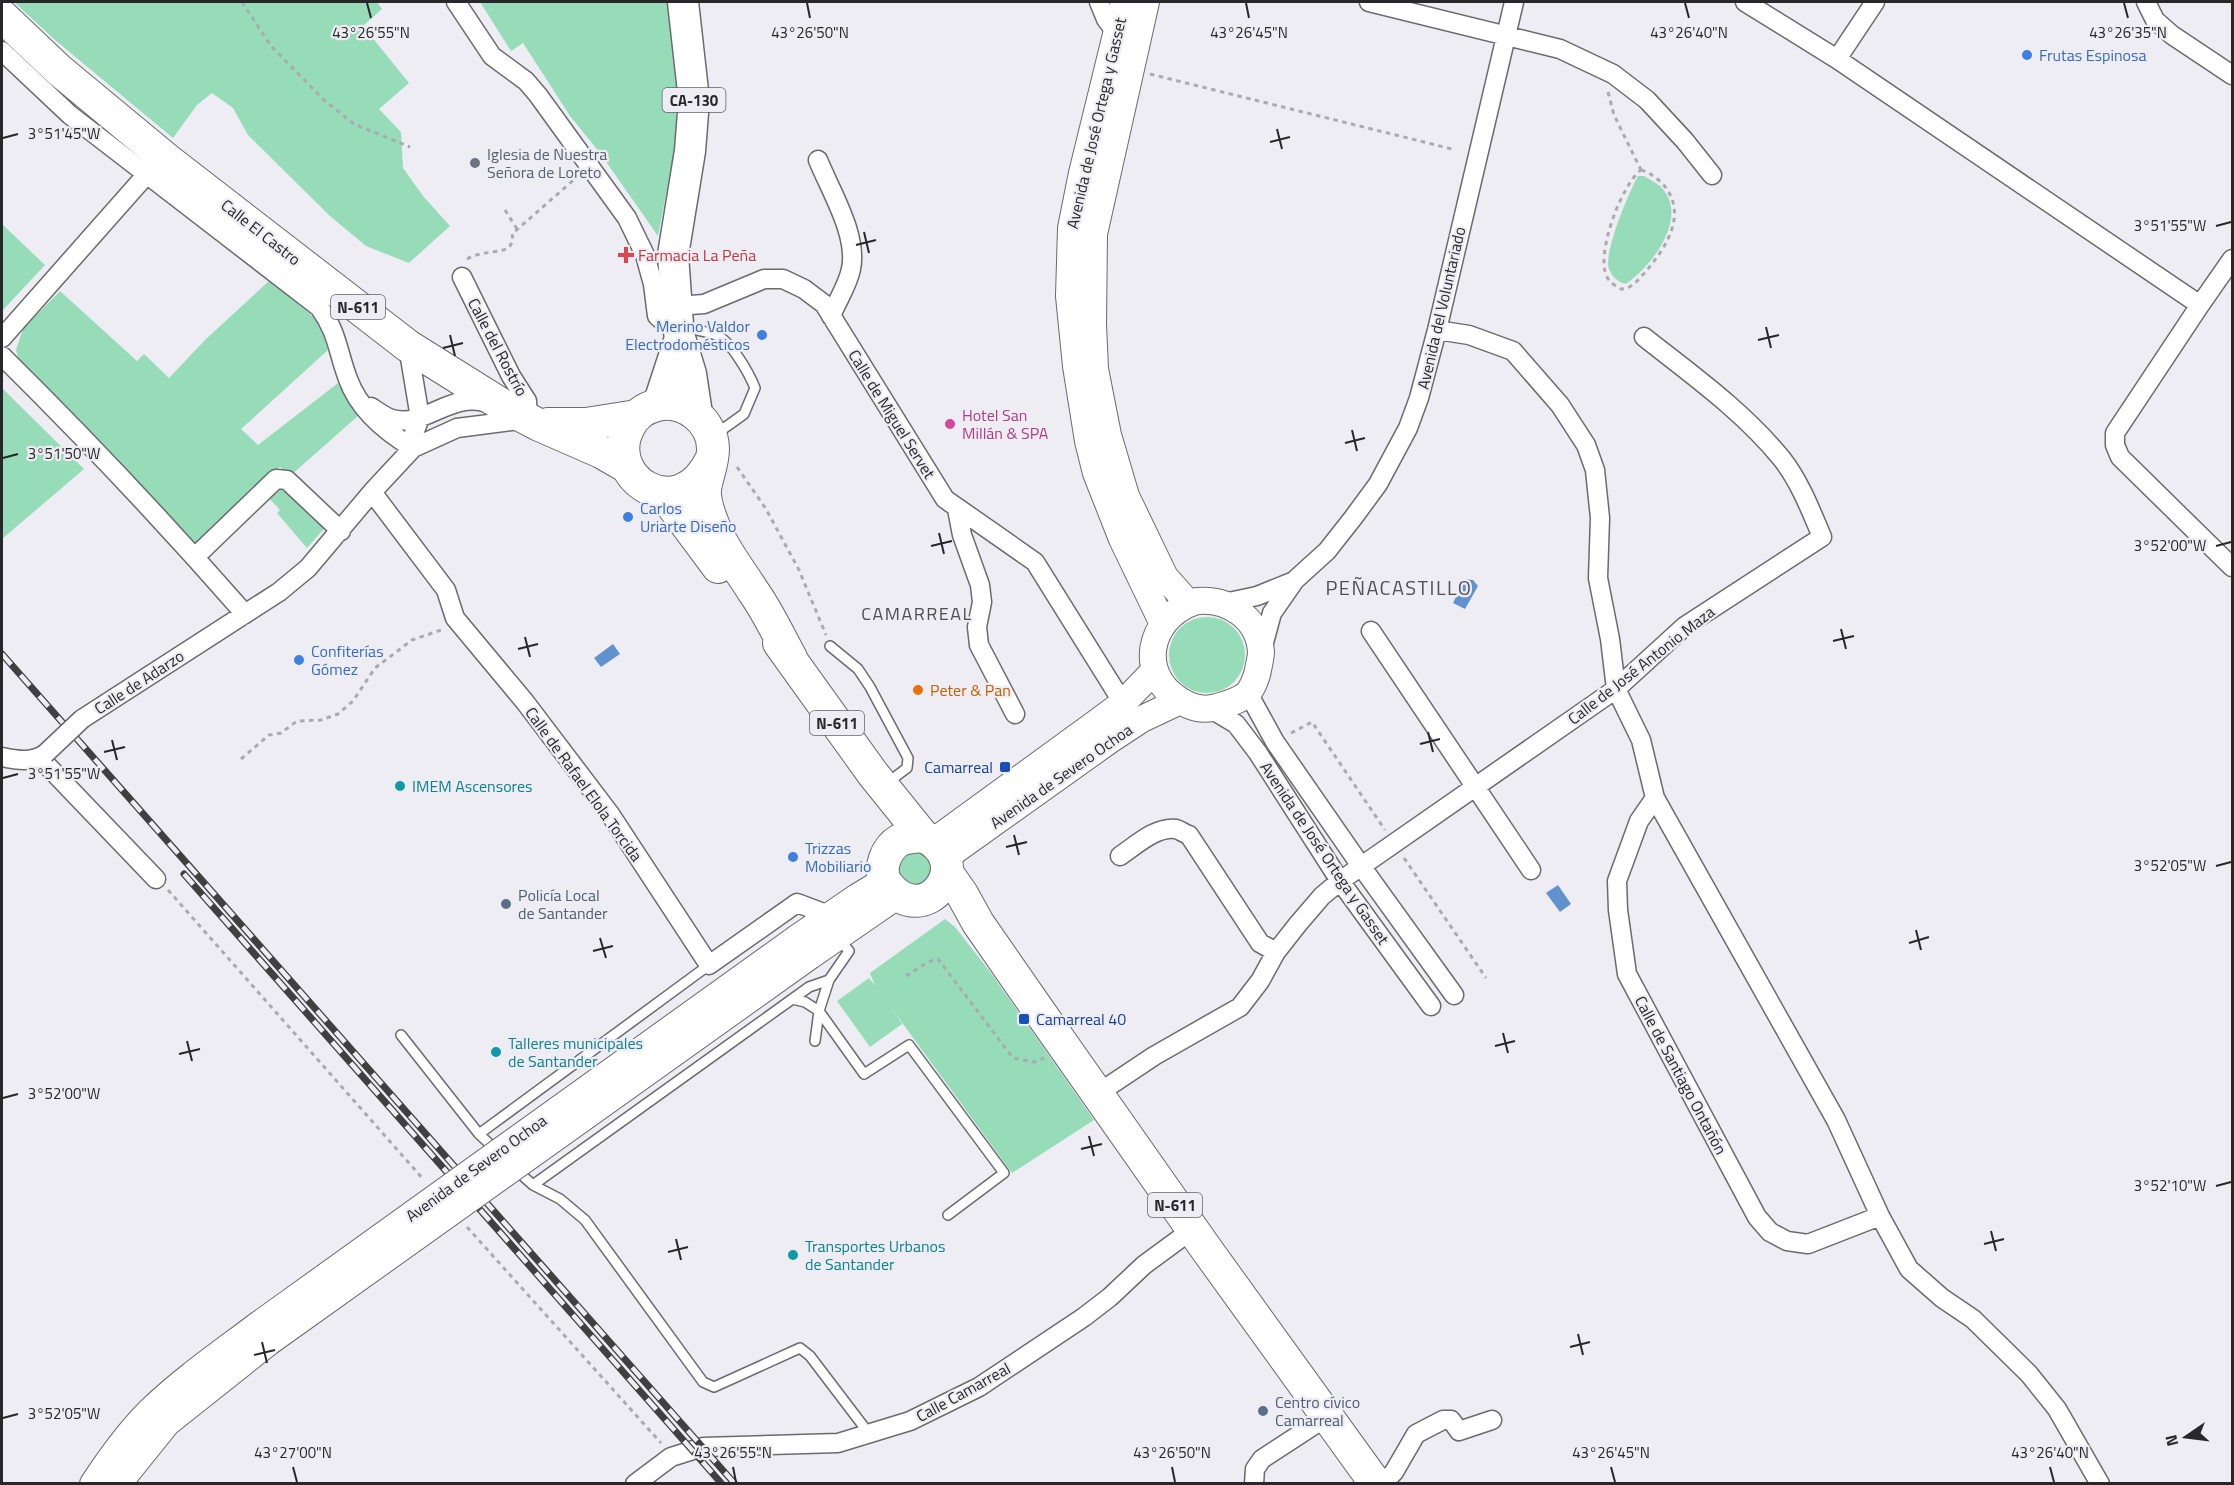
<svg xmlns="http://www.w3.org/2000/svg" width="2234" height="1485" font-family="'Titillium Web',sans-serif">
<rect width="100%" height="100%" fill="#eeedf3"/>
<!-- green -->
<path fill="#97dcb8" d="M14 2H377L382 9 363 26 409 83 379 109 401 132 403 168 423 196 450 226 409 263 366 246 330 216 248 135 233 108 212 93 197 105 173 138 55 40Z
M480 2H671L676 34V142L658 236 600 153 570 116 523 43 511 51Z
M1638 176H1644C1649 179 1655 182 1660 186 1691 216 1652 266 1626 284 1618 282 1612 277 1609 269 1603 253 1629 192 1638 176Z
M2 224 45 265 2 311Z
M270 280C298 302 319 313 328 350L241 429 258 445 338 383 359 415 290 476 280 467 198 546 21 367 16 350 23 329 60 291 137 361 144 354 169 378 206 339Z
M2 388 84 469 2 539Z
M283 485 329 523 307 548 277 513 280 510 267 496Z
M1169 655a38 38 0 1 1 76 0a38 38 0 1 1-76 0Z
M926 851 936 873 920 889 898 881V858L903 852Z
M945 919 955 927 991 973 1094 1120 1012 1173 892 1009 902 1024 870 1047 837 1001 869 978 875 986 870 973Z"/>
<!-- water -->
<path fill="#6192d0" d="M1465 579 1473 580 1478 586 1465 609 1453 603Z
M613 644 620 654 601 667 594 658Z
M1558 885 1571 904 1560 912 1546 893Z"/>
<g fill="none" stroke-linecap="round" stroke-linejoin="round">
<defs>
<path id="service" d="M684 327C694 330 706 331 716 335 731 341 749 373 755 388L744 414 716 434
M830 646 858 669 870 687 908 758 907 768 887 783
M792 999 805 1002 819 1011 864 1074 909 1045 1004 1173 948 1215
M401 1035 479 1134 497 1151
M815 1041 819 1011 829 980 849 951 838 938
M479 1134 709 965
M515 1169 533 1185 560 1199 585 1220 703 1382 714 1387 800 1348 810 1356 864 1427 867 1435
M533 1185 809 987 829 980"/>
<path id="minor" d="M456 2 492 56 526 81 538 95 627 218 645 255 653 284 657 316 663 321 678 325
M1099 2 1106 19 1115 31
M1369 2 1560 49 1613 74 1647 100 1685 141 1712 175
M1745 2 1837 59 2200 305 2115 433V445L2120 457 2232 567
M2146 2 2155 20 2172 35 2232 75
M2 51 70 115 319 307C338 333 337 350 348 379 359 410 386 432 413 448
M1837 59 1875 2
M818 160C831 192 858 235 851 269 848 285 837 301 831 316
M2200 305 2232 259
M677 306 704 304 764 279H783L804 289 824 304 945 499 1035 562 1123 703
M1437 330 1469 335 1513 351 1560 405 1586 445 1595 470 1600 518 1598 578 1610 639 1616 689 1641 740 1655 798 1836 1120 1880 1216 1909 1269 1942 1298 1973 1319 2029 1374 2057 1409 2100 1484
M2 338 147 174
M408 346 420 418 414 433 413 448
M2 356C86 439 167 525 245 614
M371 407C377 411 385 417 392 419 426 428 449 391 488 403
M372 492 446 590 455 618 525 702 610 814 709 965 797 903 829 915
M957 509 962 535 980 585 982 602 977 627 979 645 1015 714
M195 557 276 479 287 480 341 531
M1224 603 1257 596 1294 581
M1371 631 1531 870
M1262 650 1272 613 1295 580 1327 551 1353 518 1378 484 1408 428 1419 398 1437 330 1514 2
M1248 693 1275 742 1361 866 1454 995
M1211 709 1236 724 1258 753 1340 881 1431 1006
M82 719 279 592 308 568 372 492 413 448 457 428 528 419 527 401 511 376 462 277
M2 757C16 760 32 763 45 754
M40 758 156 879
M1655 798 1639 821 1617 881 1618 910 1627 974 1757 1217 1770 1232 1787 1241 1808 1244 1880 1216
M1120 856C1135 846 1156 826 1176 829 1180 830 1185 834 1189 835L1260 943 1276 952
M1097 1094 1154 1056 1240 1007 1260 981 1276 952 1298 924 1322 896 1340 881 1616 689 1685 626 1822 537C1811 511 1800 482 1782 459 1743 411 1692 375 1644 337
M635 1484 671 1457 703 1447 838 1443 910 1421 979 1387 1084 1317 1110 1297 1144 1265 1193 1229
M1254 1484 1255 1469 1262 1459 1328 1416
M1382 1484 1394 1472 1416 1434 1443 1420H1451L1459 1431 1492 1420"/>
<path id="secondary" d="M1124 2 1082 173 1071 228 1069 296 1076 366 1088 441 1096 473 1122 539 1163 624
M1146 2 1094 234 1093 324 1095 369 1108 435 1126 496 1165 577 1189 604
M1197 601C1228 598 1259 618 1261 652 1261 657 1259 664 1258 670 1257 677 1252 689 1247 694 1239 701 1227 704 1217 707 1200 712 1184 705 1171 694 1136 663 1155 613 1197 601Z
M934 841 1096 723 1123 703 1155 670
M946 857 1110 740 1142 719 1180 701
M797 938 857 897 885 880
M810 956 897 896
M93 1484C110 1458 128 1433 150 1411 183 1379 221 1353 258 1325
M118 1484 167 1423 269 1342"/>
<path id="primary" d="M683 2 694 100 690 151 673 255 678 325 680 338 691 374 697 414
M658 405 680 338"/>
<path id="trunk" d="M2 16 59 70 170 162 408 346 507 408 537 424 601 452 627 467
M548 424H586L637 416
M711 460C678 528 602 477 629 427 634 416 645 408 657 405 684 398 713 421 713 449 713 463 707 476 705 489 704 502 710 517 715 529 725 552 740 570 753 591 768 612 779 636 791 658
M663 493 718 567
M779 643 873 774 923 836
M923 836C979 862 924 933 887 884 877 870 886 848 900 840 907 837 916 837 923 836Z
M948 874 962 894 978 923 1037 1008 1207 1250 1376 1484"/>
</defs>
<!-- service casing -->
<use href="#service" stroke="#6a6a6f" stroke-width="12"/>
<!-- minor casing -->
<use href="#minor" stroke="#6a6a6f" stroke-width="21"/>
<!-- secondary casing -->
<use href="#secondary" stroke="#6a6a6f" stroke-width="28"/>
<!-- primary casing -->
<use href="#primary" stroke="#6a6a6f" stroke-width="33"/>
<!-- trunk casing -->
<use href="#trunk" stroke="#6a6a6f" stroke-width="34"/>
<!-- path -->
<path stroke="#abaaaf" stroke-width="3" stroke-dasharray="4.5 4.5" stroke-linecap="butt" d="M242 2 271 46 324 100 354 124 410 147
M1150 74 1452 149
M1608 92 1614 115 1641 170
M1641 170C1649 172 1655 177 1661 182 1689 211 1668 245 1647 270 1639 278 1633 289 1621 289 1616 286 1610 283 1607 277 1595 254 1622 184 1641 170Z
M505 210 517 229
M467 259C481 251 494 254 509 248L513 240 512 234 577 177
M737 467 766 509 799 570 826 635
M1291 733 1312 722 1385 830
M241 759 269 735 281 733 297 721 321 720 338 714 353 701 375 668 412 640 441 630
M1404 858 1486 978
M168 890 424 1180
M906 976 928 962 938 959 1013 1058 1034 1062 1044 1058
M467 1227 661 1443"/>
<!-- service -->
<use href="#service" stroke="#fff" stroke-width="9"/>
<!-- minor -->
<use href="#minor" stroke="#fff" stroke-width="18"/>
<!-- secondary -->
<use href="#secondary" stroke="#fff" stroke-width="26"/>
<!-- primary -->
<use href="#primary" stroke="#fff" stroke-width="30"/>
<!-- trunk -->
<use href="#trunk" stroke="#fff" stroke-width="32"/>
<defs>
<path id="rail" d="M2 654 735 1484
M184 874 722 1484"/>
</defs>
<!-- rail casing -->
<use href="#rail" stroke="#403f42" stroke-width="7"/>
<!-- rail -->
<use href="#rail" stroke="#eeedf3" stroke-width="4.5" stroke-dasharray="14" stroke-linecap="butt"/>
<defs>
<path id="minor-bridge" d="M45 754 82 719"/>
<path id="secondary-bridge" d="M258 1325 797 938
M269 1342 810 956"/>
</defs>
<!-- minor-bridge casing -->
<use href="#minor-bridge" stroke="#6a6a6f" stroke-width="21" stroke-linecap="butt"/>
<!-- secondary-bridge casing -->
<use href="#secondary-bridge" stroke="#6a6a6f" stroke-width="28" stroke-linecap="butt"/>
<!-- minor-bridge -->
<use href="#minor-bridge" stroke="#fff" stroke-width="18"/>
<!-- secondary-bridge -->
<use href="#secondary-bridge" stroke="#fff" stroke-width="26"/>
</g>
<!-- ticks -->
<path fill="none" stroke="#28272a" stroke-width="2" d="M367 3 371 18M807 3 810 18M1246 3 1249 18M1685 3 1689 18M2124 3 2128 18M1277 129 1282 149M3 138 18 134M1270 142 1290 137M2216 226 2231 222M864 232 869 253M856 245 876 240M1766 327 1771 348M450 335 455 356M1758 340 1779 335M443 348 463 343M1352 430 1357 451M1345 443 1365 438M3 458 18 454M939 533 944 554M931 546 952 541M2216 546 2231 542M1841 629 1846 649M525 637 530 657M1833 641 1854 636M518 649 538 644M1428 732 1433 752M112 740 117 760M1420 744 1440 739M104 752 125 747M3 778 18 774M1014 835 1019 855M1006 847 1027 842M2216 866 2231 862M1916 930 1921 950M600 938 606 958M1909 943 1929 937M593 951 613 946M1503 1033 1508 1053M187 1041 192 1061M1495 1046 1515 1041M179 1054 200 1049M3 1098 18 1094M1089 1136 1094 1156M1081 1149 1102 1144M2216 1186 2231 1182M1991 1231 1996 1251M676 1239 681 1260M1984 1244 2004 1239M668 1252 688 1247M1578 1334 1583 1355M262 1342 267 1363M1570 1347 1590 1342M254 1355 275 1350M3 1418 18 1414M293 1467 297 1482M733 1467 736 1482M1172 1467 1175 1482M1611 1467 1615 1482M2050 1467 2054 1482"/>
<!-- markers -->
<g fill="#3f7fe0" stroke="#eeedf3" stroke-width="2">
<circle cx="2027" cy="55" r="6"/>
<circle cx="762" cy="335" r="6"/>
<circle cx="628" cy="517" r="6"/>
<circle cx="299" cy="660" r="6"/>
<circle cx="793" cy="857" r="6"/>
</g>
<circle fill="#6b7280" stroke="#eeedf3" stroke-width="2" cx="475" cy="163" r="6"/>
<path fill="#e0444e" stroke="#eeedf3" stroke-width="2" d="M623 246h6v6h6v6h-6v6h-6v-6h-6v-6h6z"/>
<circle fill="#d1479c" stroke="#eeedf3" stroke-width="2" cx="950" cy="424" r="6"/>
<circle fill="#e8710a" stroke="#eeedf3" stroke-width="2" cx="918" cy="690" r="6"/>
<g fill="#1a4fb4" stroke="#eeedf3" stroke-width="2">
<rect x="999" y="761" width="12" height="12" rx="3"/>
<rect x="1018" y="1013" width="12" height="12" rx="3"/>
</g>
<g fill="#0f9aa8" stroke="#eeedf3" stroke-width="2">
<circle cx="400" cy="786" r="6"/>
<circle cx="496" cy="1052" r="6"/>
<circle cx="793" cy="1255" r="6"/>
</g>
<g fill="#5c6f8a" stroke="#eeedf3" stroke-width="2">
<circle cx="506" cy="904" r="6"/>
<circle cx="1263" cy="1411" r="6"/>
</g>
<g text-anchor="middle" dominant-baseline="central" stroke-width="4.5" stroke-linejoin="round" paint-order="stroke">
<!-- shield labels -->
<g fill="#eeedf3" stroke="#636266" stroke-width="1.5">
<rect x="662.5" y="88" width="63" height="24" rx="4.5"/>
<rect x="331" y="295" width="54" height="24" rx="4.5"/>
<rect x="810" y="711" width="54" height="24" rx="4.5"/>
<rect x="1148" y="1193" width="54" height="24" rx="4.5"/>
</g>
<g font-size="15" font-weight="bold" fill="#28272a">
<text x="694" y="100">CA-130</text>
<text x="358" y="307">N-611</text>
<text x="837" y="723">N-611</text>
<text x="1175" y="1205">N-611</text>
</g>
<!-- shop labels -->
<g font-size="16" fill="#366cbe" stroke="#eeedf3" text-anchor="start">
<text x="2039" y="55">Frutas Espinosa</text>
<text x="750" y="326" text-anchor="end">Merino Valdor<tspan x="750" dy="18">Electrodomésticos</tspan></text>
<text x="640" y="508">Carlos<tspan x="640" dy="18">Uriarte Diseño</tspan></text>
<text x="311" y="651">Confiterías<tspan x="311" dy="18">Gómez</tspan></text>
<text x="805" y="848">Trizzas<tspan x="805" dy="18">Mobiliario</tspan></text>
</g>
<!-- street labels -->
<g font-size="16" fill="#28272a" stroke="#eeedf3">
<text transform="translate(1096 123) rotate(-77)">Avenida de José Ortega y Gasset</text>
<text transform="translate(261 232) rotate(38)">Calle El Castro</text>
<text transform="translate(1441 308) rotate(-77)">Avenida del Voluntariado</text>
<text transform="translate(498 347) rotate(62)">Calle del Rostrío</text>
<text transform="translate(892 414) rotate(58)">Calle de Miguel Servet</text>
<text transform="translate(1641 665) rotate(-38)">Calle de José Antonio Maza</text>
<text transform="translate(139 682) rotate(-33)">Calle de Adarzo</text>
<text transform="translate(1061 776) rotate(-35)">Avenida de Severo Ochoa</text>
<text transform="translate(584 784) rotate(54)">Calle de Rafael Elola Torcida</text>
<text transform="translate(1325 853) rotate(56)">Avenida de José Ortega y Gasset</text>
<text transform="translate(1681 1075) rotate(62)">Calle de Santiago Ontañón</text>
<text transform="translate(476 1168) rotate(-36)">Avenida de Severo Ochoa</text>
<text transform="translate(963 1392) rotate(-29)">Calle Camarreal</text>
</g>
<!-- worship labels -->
<g font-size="16" fill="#5b616d" stroke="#eeedf3" text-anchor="start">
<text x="487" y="154">Iglesia de Nuestra<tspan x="487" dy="18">Señora de Loreto</tspan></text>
</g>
<!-- health labels -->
<g font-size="16" fill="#be3a42" stroke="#eeedf3" text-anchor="start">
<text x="638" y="255">Farmacia La Peña</text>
</g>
<!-- hotel labels -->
<g font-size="16" fill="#b23c85" stroke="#eeedf3" text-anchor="start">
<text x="962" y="415">Hotel San<tspan x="962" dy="18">Millán &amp; SPA</tspan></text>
</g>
<!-- food labels -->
<g font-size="16" fill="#c56008" stroke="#eeedf3" text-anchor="start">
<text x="930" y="690">Peter &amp; Pan</text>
</g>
<!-- transit labels -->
<g font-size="16" fill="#164399" stroke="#eeedf3" text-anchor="end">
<text x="993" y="767">Camarreal</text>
<text x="1036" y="1019" text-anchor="start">Camarreal 40</text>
</g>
<!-- culture labels -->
<g font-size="16" fill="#0d838f" stroke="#eeedf3" text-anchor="start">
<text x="412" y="786">IMEM Ascensores</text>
<text x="508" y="1043">Talleres municipales<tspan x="508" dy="18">de Santander</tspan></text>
<text x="805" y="1246">Transportes Urbanos<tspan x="805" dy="18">de Santander</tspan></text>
</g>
<!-- service labels -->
<g font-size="16" fill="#4e5e75" stroke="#eeedf3" text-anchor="start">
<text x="518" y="895">Policía Local<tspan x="518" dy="18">de Santander</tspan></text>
<text x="1275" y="1402">Centro cívico<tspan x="1275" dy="18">Camarreal</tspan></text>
</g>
<!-- neighbourhood labels -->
<g font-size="18" letter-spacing="1.5" fill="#504f54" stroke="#eeedf3">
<text x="917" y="613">CAMARREAL</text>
</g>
<!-- quarter labels -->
<g font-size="20" letter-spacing="1.5" fill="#504f54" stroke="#eeedf3">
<text x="1399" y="587">PEÑACASTILLO</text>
</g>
</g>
<g font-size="15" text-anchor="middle" fill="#28272a" stroke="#eeedf3" stroke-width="4.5" stroke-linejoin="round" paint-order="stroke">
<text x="1249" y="38">43°26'45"N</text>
<text x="371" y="38">43°26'55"N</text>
<text x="810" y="38">43°26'50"N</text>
<text x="1689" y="38">43°26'40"N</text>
<text x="2128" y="38">43°26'35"N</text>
<text x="64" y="139">3°51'45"W</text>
<text x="2170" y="231">3°51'55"W</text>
<text x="64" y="459">3°51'50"W</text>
<text x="2170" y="551">3°52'00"W</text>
<text x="64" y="779">3°51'55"W</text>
<text x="2170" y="871">3°52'05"W</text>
<text x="64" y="1099">3°52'00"W</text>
<text x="2170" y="1191">3°52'10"W</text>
<text x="64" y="1419">3°52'05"W</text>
<text x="293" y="1458">43°27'00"N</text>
<text x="733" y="1458">43°26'55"N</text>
<text x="1172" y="1458">43°26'50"N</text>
<text x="1611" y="1458">43°26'45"N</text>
<text x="2050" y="1458">43°26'40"N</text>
</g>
<!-- border -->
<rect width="2234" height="1485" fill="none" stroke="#28272a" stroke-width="6"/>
<!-- north arrow -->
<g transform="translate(2186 1437) rotate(256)" stroke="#eeedf3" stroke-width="4.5" paint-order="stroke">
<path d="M0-4.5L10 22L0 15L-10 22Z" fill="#28272a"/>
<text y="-9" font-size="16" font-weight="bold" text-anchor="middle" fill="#28272a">N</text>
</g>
</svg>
